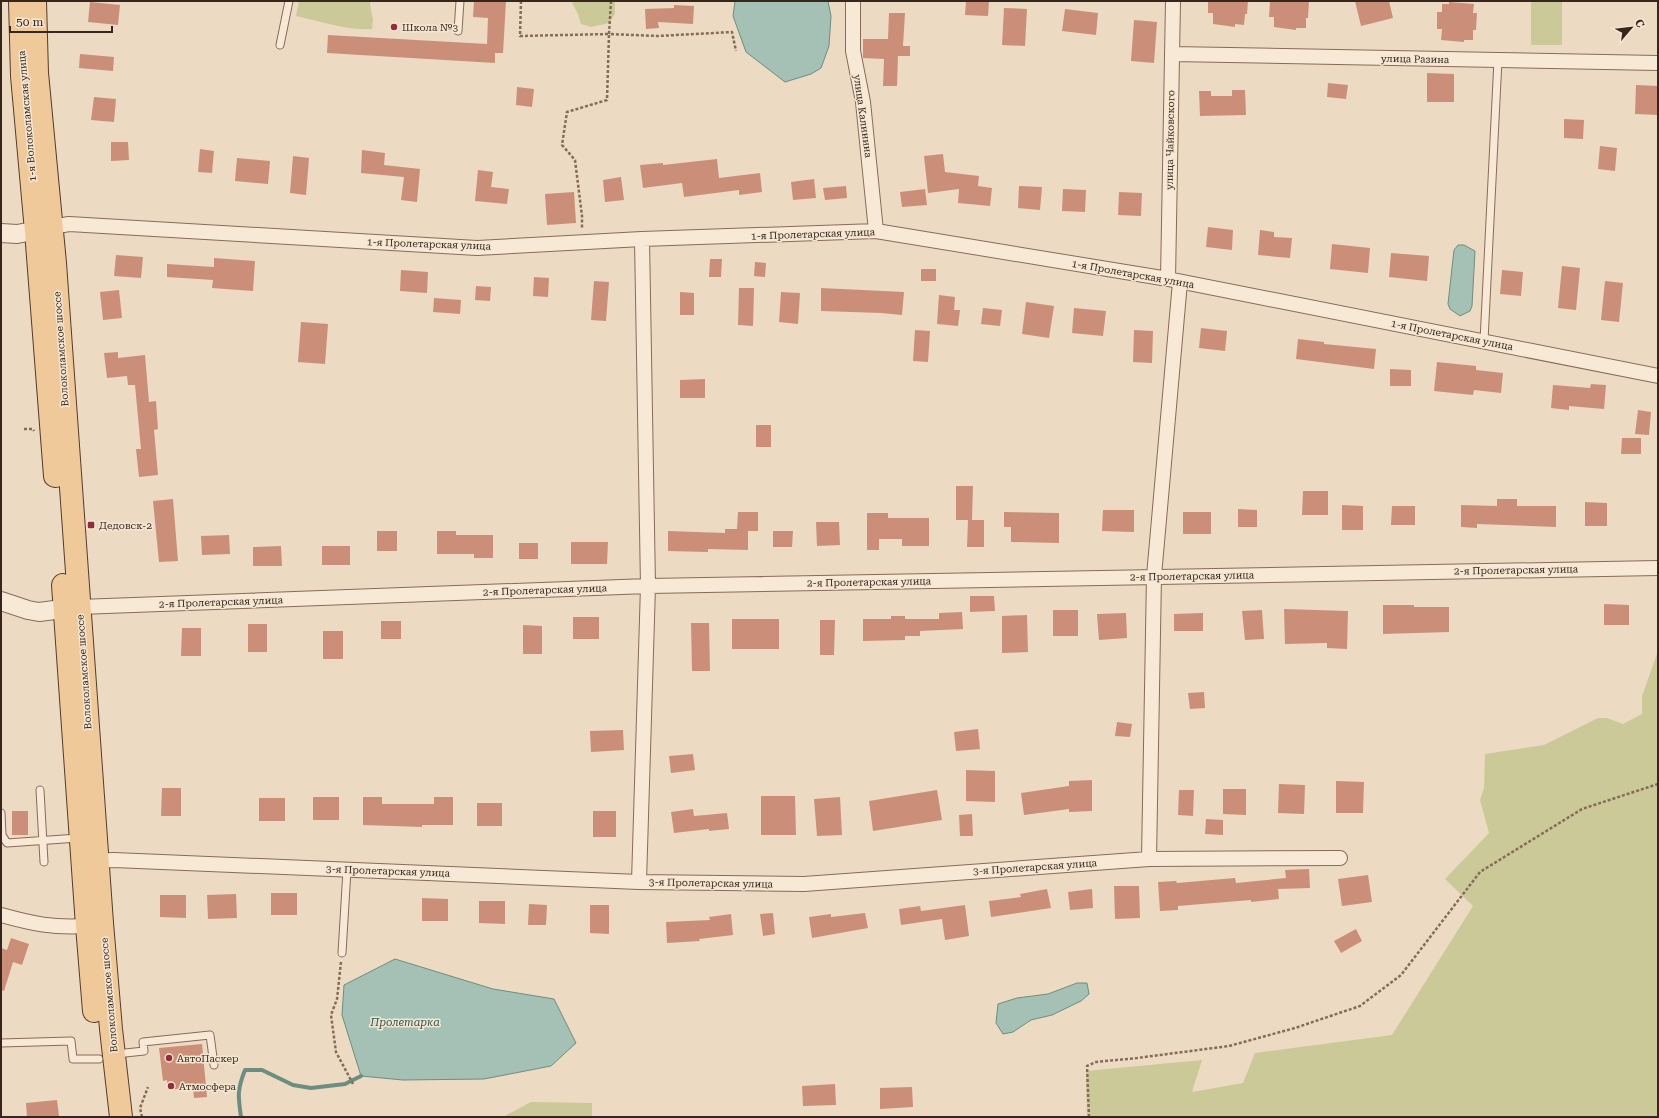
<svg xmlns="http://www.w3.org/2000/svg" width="1659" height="1118" font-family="'Roboto Serif',serif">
<rect width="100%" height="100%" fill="#eddac3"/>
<!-- green -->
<path fill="#cbc997" d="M299 1H371L370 4 373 20 372 29C346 31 321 21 296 16Z
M571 1H615V14L609 23 591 27 581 24 578 14Z
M1531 1H1562V45H1531Z
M1658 651V1117H1087L1086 1071 1202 1060 1192 1092 1243 1083 1255 1053 1392 1035 1473 906 1445 879 1489 833 1480 800 1484 788 1485 754 1544 745 1598 718H1607L1623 724 1642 714V696Z
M531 1102 592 1103V1117H503Z"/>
<!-- water -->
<path fill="#a5c0b4" stroke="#6c8e80" d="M735 1H828L831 16 829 46 821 68 811 74 785 82 746 52 733 16Z
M1458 245H1464L1475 251 1472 306 1470 311 1460 316 1450 309 1448 304 1454 250Z
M395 959 493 989 554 999 576 1043 551 1066 484 1079 403 1080 361 1076 342 1015 344 985Z
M1077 983H1087L1089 994 1081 1001 1052 1015 1031 1020 1013 1032 1003 1034 996 1023 998 1004 1017 998 1048 994Z"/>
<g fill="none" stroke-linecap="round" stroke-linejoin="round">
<!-- stream -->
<path stroke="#6c8e80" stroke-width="4" d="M241 1117C238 1096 237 1090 245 1070H262L293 1085 311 1088 345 1084 361 1076"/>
</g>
<!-- building -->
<path fill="#cb8f79" d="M474 1H506L503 53H495V63L327 53 328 35 487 44 488 18 473 17Z
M966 1H989L988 16 965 15Z
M1208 1H1248L1247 14H1245L1244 25 1235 24V27L1213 24V13H1208Z
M1270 1H1309L1308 18H1306V28H1296V30L1274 27V17H1269Z
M1355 1H1389L1393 18 1361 26Z
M90 2 120 5 118 25 88 22Z
M1449 2 1474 4 1473 13H1477L1476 30H1473V40H1464V42L1441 40 1442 29H1437V12H1442V4H1449Z
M674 5 694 6 693 24 658 22 659 28 646 29 645 9 674 8Z
M1004 8 1027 9 1025 46 1002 45Z
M1065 9 1098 13 1096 35 1062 31Z
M889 13H905L903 46H910V56H898L897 86H883L884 59 863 58V39H888Z
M1134 20 1157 22 1154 63 1131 61Z
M80 54 114 57 113 71 79 68Z
M1427 73 1454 74V102H1427Z
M1328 83 1348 85 1346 99 1327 97Z
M1636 85 1658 86V115L1635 114Z
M517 87 534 89 532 107 516 105Z
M1232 90H1245L1246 115 1200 116 1199 91H1211V96H1232Z
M94 97 116 99 114 122 91 120Z
M1564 119 1584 120 1583 139 1564 138Z
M111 142H128L129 160 111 161Z
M1600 146 1617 148 1615 171 1598 169Z
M200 149 214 151 212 173 198 172Z
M362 150 385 153 384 165 420 169 417 202 401 200 404 177 361 173Z
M943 154 945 172 979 176 978 186 992 188 990 206 958 203 959 189 928 193 924 156Z
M293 156 309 158 306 195 290 193Z
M237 158 270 161 268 184 235 181Z
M717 159 719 178 760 173 762 192 739 195V190L684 197 682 183 643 188 640 165 663 163V165Z
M478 170 493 172 491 187 509 189 507 204 475 201Z
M621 177 624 200 605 202 603 180Z
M814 179 816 198 793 200 791 182Z
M846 186 847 198 825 200 823 188Z
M1019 186 1042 187 1040 210 1018 208Z
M925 189 927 205 902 207 900 192Z
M1063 189 1086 190 1085 212 1062 211Z
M574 192 576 223 547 225 545 194Z
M1119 192 1142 193 1141 216 1118 215Z
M1208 227 1233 230 1232 250 1206 247Z
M1260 230 1274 232V237L1292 238 1290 258 1258 255Z
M1332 244 1370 248 1368 273 1330 269Z
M1391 253 1429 256 1427 281 1389 277Z
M116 255 143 257 141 278 114 276Z
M214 258 255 261 253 291 212 288 213 280 167 277V264L214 267Z
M710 259H722L721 277H709Z
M755 262 766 263 765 277 754 276Z
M1562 266 1580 268 1576 310 1558 308Z
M921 269H936V281H921Z
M401 270 428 272 427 293 400 291Z
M1502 270 1523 272 1521 296 1500 294Z
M534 277 549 278 548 297 533 296Z
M594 281 609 282 606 321 591 320Z
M1605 281 1623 283 1619 322 1601 320Z
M476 286 491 287 490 301 475 300Z
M739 288H754L753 326 738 325Z
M821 288 904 292 902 315 881 313 821 311Z
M119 290 122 318 103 320 100 292Z
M680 292 694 293V315H680Z
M781 292 800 293 798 324 779 322Z
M939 295 955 297 954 310H960L958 326 937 324Z
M434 298 461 300 460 314 433 312Z
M1026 302 1054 306 1049 338 1022 334Z
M983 308 1002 310 1000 326 981 324Z
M1074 308 1106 311 1103 336 1072 333Z
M301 322 328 324 325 364 298 362Z
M1201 328 1227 331 1225 351 1199 348Z
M915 330 930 331 928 362 913 361Z
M1134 330 1153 331 1152 363 1133 362Z
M1298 339 1324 342V344L1376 349 1374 369 1296 359Z
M118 352V358L145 355 149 402 156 401 158 429 154 430 158 475 139 477 136 449H141L135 385H128L127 376 107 378 104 353Z
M1437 362 1476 366V370L1503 373 1501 393 1474 390 1473 395 1434 391Z
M1390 369 1411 370V386H1390Z
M705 379V398H680V380Z
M1591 384 1606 385 1604 409 1569 406V410L1551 408 1553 385 1590 388Z
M1638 410 1651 412 1649 435 1635 434Z
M756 425H771V447H756Z
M1622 438H1641V454H1621Z
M956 486H973L972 520H984V547H967L968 520H956Z
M1303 491H1328V515H1302Z
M173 499 178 561 159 562 153 501Z
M1497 499H1517V506H1556V527L1477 524V528L1461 527V505L1497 506Z
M1585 502 1607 503V526H1585Z
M1342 505 1363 506V530H1342Z
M1392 506H1415V525H1391Z
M1238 509 1257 510V527H1238Z
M1103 510H1134V532L1102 531Z
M738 512H758V531H748V550L708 549V552L668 551V531L725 533V529H737Z
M1004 512 1059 513V543L1011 542V527H1004Z
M1183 512H1211V534H1183Z
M867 513H888V518H929V546H902V539H879V550H867Z
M816 522H839L840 545 817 546Z
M377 531H397V551H377Z
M437 531H456V535H493V558H474V554H437Z
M773 531H793L792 547H773Z
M229 535 230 554 202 555 201 536Z
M571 542H608L607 564H571Z
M519 543H538V559H519Z
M281 546 282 566H253V547Z
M322 546H350V565H322Z
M970 596H994L995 611 970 612Z
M1604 604 1629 605V625H1604Z
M1383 605H1414V607H1449V632L1383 634Z
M1284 609 1348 611 1347 649 1327 648V643L1285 644Z
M1053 610H1078V636H1053Z
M1262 610 1264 639 1245 640 1242 611Z
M962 612 963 629 920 631V636H905V640L863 641V619H891V616H905V619H939V613Z
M1126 613 1127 638 1099 640 1097 614Z
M1203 613V631H1174V614Z
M1027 615 1028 652 1002 653V616Z
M573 617H599V639H573Z
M732 619H779V649H732Z
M820 620H835L834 655H820Z
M381 621H401V639H381Z
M691 623H709L710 671H692Z
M248 624H267V652H248Z
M523 625 542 626V654H523Z
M182 628H201V656H181Z
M323 631H343V659H323Z
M1204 692 1205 708 1190 709 1188 693Z
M1117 722 1132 724 1130 737 1115 736Z
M978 729 980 749 956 751 954 732Z
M623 730 624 750 591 752 590 731Z
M693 754 695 770 671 773 669 756Z
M966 770 995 771V802L966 801Z
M1092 780V811L1069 812V809L1024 815 1021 793 1069 786V781Z
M1336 781 1364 782 1363 813H1336Z
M1279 784 1305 785 1304 814 1278 813Z
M162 788H181V816H161Z
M1223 789H1246V815L1223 814Z
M937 790 942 820 873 831 869 801Z
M1179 790H1194L1193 816 1178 815Z
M761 796H795L796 835H761Z
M313 797H339V820H313Z
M363 797H382V804H434V797H453V825H422V827L363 825Z
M840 797 842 835 817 836 814 799Z
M259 798H285V821H259Z
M477 803H502V826H477Z
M693 809 694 816 727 813 729 829 709 831V829L674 833 671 812Z
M12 811H28V835H12Z
M593 811H616V837H593Z
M972 814 973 836H960L959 815Z
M1206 819 1223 820V835L1205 834Z
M1309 869 1310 888 1278 889 1279 899 1251 902V900L1178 906V910L1160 911 1158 882 1176 881 1177 883 1235 878 1236 883 1286 878 1285 870Z
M1368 875 1372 902 1342 906 1338 879Z
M1114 886H1139L1140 918 1115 919Z
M1047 889 1051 908 991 917 989 901 1021 897 1020 894Z
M1092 889 1093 908 1070 910 1068 892Z
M271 893H297V915H271Z
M236 894 237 918 208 919 207 895Z
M160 895H186V918L160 917Z
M422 898 448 899V921H422Z
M479 901H505V924L479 923Z
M529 904 547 905 546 925H528Z
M590 905H609V934L590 933Z
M965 905 969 936 945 940 942 919 901 925 899 909 920 906 921 911Z
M773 913 775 934 763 936 760 914Z
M865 913 868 928 812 938 809 917 831 914V917Z
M731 914 733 935 699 939 700 941 667 943 666 922 710 920 709 917Z
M1356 929 1362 941 1341 953 1334 941Z
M11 938 29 944 22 965 13 962 4 991 1 990V948L7 950Z
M202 1044 207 1097 194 1098 193 1087 168 1090 167 1080 163 1081 159 1048Z
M835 1084 836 1105 803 1106 802 1086Z
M912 1087 913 1107 880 1109V1088Z
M57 1100 59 1116 27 1117 26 1103Z"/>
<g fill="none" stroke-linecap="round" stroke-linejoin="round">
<defs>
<path id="service" d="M458 31 460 1
M280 45 289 1
M1484 341 1498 60
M40 790 44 862
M1 813 2 835 7 843 78 838
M342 953 347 870
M1 1043 71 1041 73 1059H99
M116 1054 144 1051 143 1042 210 1035 214 1065"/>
<path id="minor" d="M853 1V51L863 102 876 231
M1172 54 1658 63
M52 227 69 224 477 248 642 239 876 231 1168 279 1658 376
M1168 279 1173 1
M79 607 648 586 1658 568
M1149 859 1154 576 1180 282
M90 861 114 860 639 882 804 884 1149 859 1340 858
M639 882 648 586 642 239
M1 915C34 924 52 928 87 926"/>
<path id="tertiary" d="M1 233 17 234 49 228
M1 601 28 610 39 612 78 607"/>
<path id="primary" d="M20 1 22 76 36 231 55 476
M35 1 37 73 55 263 102 923 111 1029 121 1117
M63 585 87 926 94 1011"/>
</defs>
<!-- service casing -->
<use href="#service" stroke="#876b5a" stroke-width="9"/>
<!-- minor casing -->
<use href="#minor" stroke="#876b5a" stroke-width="16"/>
<!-- tertiary casing -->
<use href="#tertiary" stroke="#876b5a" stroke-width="20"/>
<!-- primary casing -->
<use href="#primary" stroke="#553a2e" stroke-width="24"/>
<!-- path -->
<path stroke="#876b5a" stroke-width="2.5" stroke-dasharray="3 2" stroke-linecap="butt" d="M521 1 520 36 609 34 607 100 567 112 562 145 575 160 582 216V229
M611 1 609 34 658 36 732 32 736 51
M24 429H33L34 431
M341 962 337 999 331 1015 336 1052 353 1084
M142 1117 140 1108 148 1087
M1089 1117 1087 1066 1096 1062 1137 1058 1229 1046 1295 1028 1360 1006 1401 975 1480 872 1582 809 1658 784"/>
<!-- service -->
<use href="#service" stroke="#f8e9d6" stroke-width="7"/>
<!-- minor -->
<use href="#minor" stroke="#f8e9d6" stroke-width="14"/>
<!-- tertiary -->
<use href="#tertiary" stroke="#f8e9d6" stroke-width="18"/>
<!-- primary -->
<use href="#primary" stroke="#f0c99b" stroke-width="22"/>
</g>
<!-- markers -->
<g fill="#952b3c" stroke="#f5e6d2" stroke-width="1.5">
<circle cx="394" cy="27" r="4"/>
<rect x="87" y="521" width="8" height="8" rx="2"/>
<circle cx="169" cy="1058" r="4"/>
<circle cx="171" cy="1086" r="4"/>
</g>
<g text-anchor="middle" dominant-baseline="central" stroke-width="3" stroke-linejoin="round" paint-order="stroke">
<!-- poi labels -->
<g font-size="10" fill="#37261e" stroke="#f5e6d2" text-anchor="start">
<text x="402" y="27">Школа №3</text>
<text x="99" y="525">Дедовск-2</text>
<text x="177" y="1058">АвтоПаскер</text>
<text x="179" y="1086">Атмосфера</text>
</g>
<!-- street labels -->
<g font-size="10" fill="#37261e" stroke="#f5e6d2">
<text transform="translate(1415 59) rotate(1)">улица Разина</text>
<text transform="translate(27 116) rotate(-95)">1-я Волоколамская улица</text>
<text transform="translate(863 116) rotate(82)">улица Калинина</text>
<text transform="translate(1170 140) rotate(-89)">улица Чайковского</text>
<text transform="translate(813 234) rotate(-2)">1-я Пролетарская улица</text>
<text transform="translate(429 244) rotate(2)">1-я Пролетарская улица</text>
<text transform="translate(1133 274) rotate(10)">1-я Пролетарская улица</text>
<text transform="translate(1452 335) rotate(11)">1-я Пролетарская улица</text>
<text transform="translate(61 349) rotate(-94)">Волоколамское шоссе</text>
<text transform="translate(1516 570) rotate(-1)">2-я Пролетарская улица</text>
<text transform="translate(1192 576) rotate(-1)">2-я Пролетарская улица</text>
<text transform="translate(869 582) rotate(-1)">2-я Пролетарская улица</text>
<text transform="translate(545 590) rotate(-2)">2-я Пролетарская улица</text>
<text transform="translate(221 602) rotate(-2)">2-я Пролетарская улица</text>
<text transform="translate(84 672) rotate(-94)">Волоколамское шоссе</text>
<text transform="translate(1035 867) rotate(-4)">3-я Пролетарская улица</text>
<text transform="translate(388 871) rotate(2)">3-я Пролетарская улица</text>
<text transform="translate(711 883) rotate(1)">3-я Пролетарская улица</text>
<text transform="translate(109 995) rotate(-95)">Волоколамское шоссе</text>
</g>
<!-- water labels -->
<g font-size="11" font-style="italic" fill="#2d574e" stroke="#f5e6d2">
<text x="405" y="1022">Пролетарка</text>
</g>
</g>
<!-- border -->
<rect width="1659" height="1118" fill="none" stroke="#37261e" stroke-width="4"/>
<!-- north arrow -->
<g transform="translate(1631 28) rotate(62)" stroke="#f5e6d2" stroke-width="3" paint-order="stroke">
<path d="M0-3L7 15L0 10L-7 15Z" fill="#37261e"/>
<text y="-6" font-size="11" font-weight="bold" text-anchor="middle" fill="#37261e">С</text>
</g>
<!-- scale -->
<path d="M10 26v6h102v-6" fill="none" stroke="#37261e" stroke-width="2"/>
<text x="16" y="26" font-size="12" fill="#37261e" stroke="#f5e6d2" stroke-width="3" paint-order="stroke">50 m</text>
</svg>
